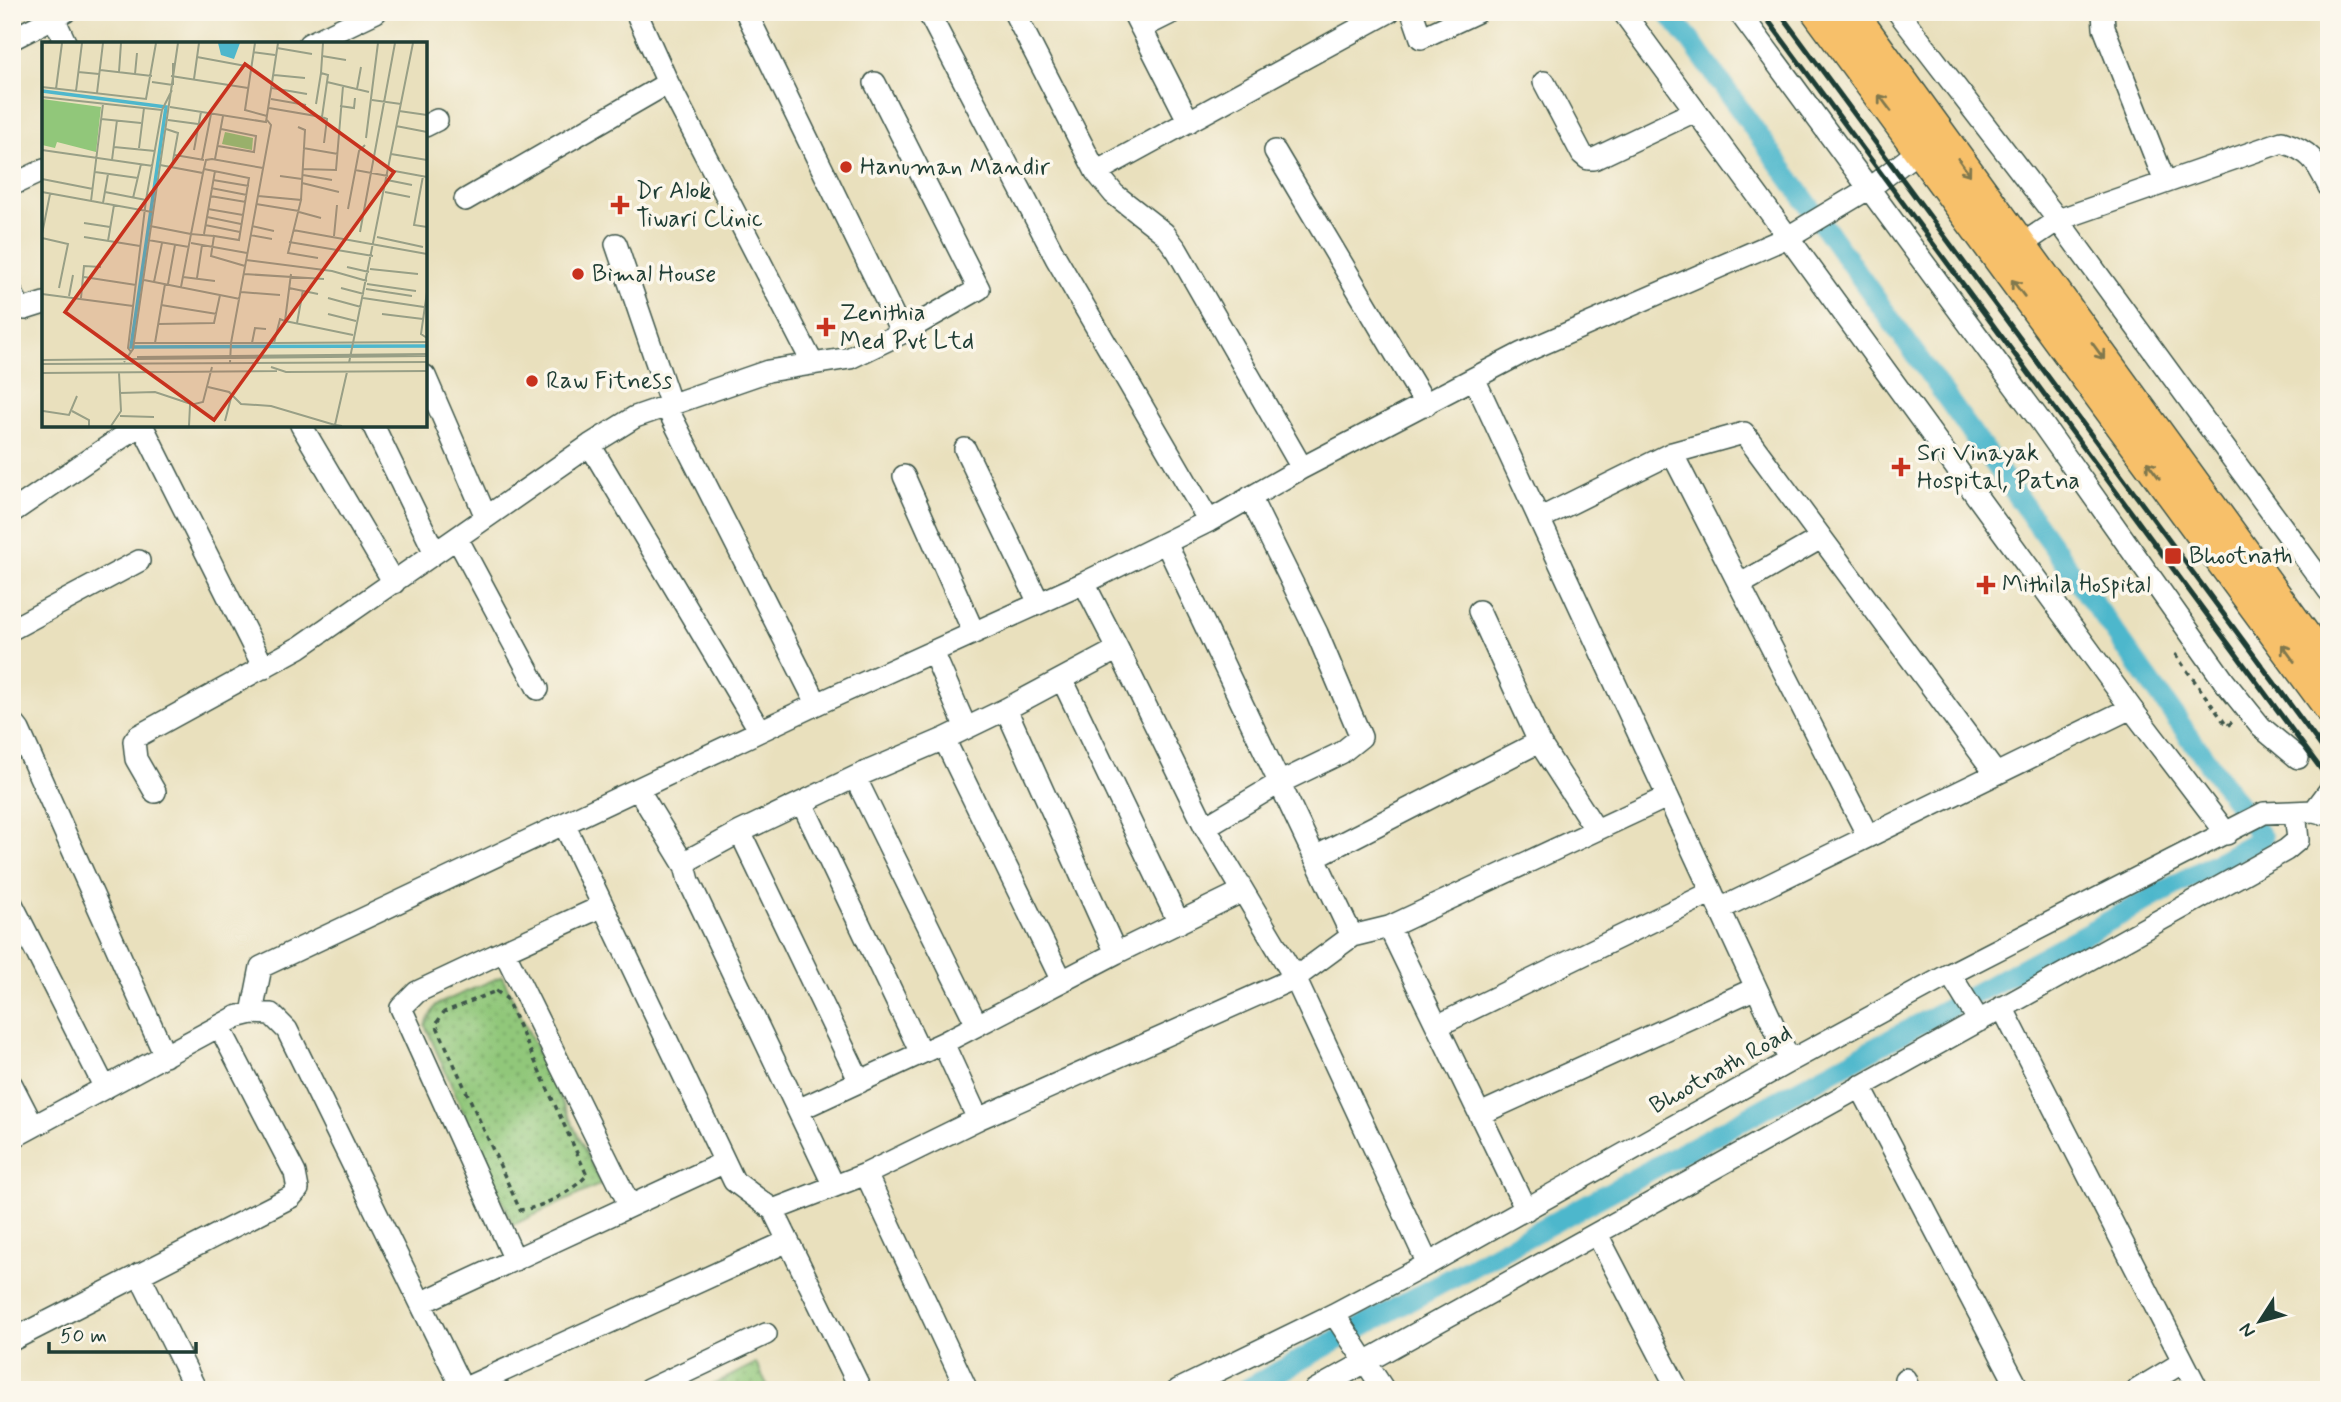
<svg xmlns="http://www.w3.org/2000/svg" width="2341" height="1402" font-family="Mynerve,sans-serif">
<defs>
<pattern id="park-dots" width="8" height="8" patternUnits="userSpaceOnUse" patternTransform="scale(1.75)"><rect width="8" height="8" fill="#91c77a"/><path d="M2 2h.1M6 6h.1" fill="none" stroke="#76a365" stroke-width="1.8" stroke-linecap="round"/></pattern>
</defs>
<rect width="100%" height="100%" fill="#fbf7ec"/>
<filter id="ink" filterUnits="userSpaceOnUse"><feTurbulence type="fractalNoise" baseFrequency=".0143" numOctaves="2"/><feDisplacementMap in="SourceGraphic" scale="14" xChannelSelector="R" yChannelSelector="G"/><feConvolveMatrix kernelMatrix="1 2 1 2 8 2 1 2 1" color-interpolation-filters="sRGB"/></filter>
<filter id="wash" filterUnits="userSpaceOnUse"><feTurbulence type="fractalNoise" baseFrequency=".00686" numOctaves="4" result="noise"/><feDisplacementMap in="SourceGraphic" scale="28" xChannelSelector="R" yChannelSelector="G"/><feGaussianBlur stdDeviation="1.57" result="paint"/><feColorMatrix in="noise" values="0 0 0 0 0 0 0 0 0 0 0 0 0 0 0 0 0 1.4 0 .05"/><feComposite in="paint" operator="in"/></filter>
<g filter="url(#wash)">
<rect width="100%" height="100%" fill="#e9e0bd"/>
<!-- park -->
<path fill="url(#park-dots)" stroke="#588257" stroke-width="2" d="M502 976 601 1184 513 1225 425 1025 436 1005Z
M756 1363 770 1390H703Z"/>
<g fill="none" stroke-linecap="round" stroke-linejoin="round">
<!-- canal -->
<path stroke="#4eb7cc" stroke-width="21" d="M1245 1390 2262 838 1691 41 1667 12"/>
</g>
</g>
<g filter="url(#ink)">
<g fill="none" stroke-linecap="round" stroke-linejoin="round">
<defs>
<path id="minor" d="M636 12 668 83 813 364
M746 12 902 333
M928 12 1056 258 1209 521
M1014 12 1096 172 1114 194 1164 233 1177 250 1302 468
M1133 12 1189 122
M1412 12 1421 38 1477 12
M1739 12 2041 422 2224 681 2261 727 2298 758
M1898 12 2058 220 2329 591
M2103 12 2104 28 2165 182
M54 18 66 44
M1141 28 1173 12
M12 39 65 12
M309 44 376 12
M1544 82 1582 154 1588 159H1594L1695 111
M425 126 437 120
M1920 150 1868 189 1788 237 2131 708 2227 834
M1275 151 1426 405
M1096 172 1389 12
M12 185 44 170
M465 200 668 83
M616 244 671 405
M2021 245 2058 220 2282 142C2311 151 2316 161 2329 187
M12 293 19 306 25 309 44 303
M425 376 486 517
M1474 378 1790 1061
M666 406 817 704
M142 425 264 668
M301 425 394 583
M373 425 435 553
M965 449 1039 603
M1672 453 1868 836
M904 476 974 633
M12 512 140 425
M1539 519 1672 453 1744 433 1996 774
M457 538 538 689
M1166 543 1352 936
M1084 583 1118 649
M1739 585 1821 538
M1479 611 1539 742 1596 830
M12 629 139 561
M933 652 966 728
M1062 679 1179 923
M1006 709 1116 953
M12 721 19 730 165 1056
M760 731 590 445 635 417 768 371 850 358 902 333 979 289 875 83
M944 739 1062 981
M855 777 977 1025
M638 789 685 866
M155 792 136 759 134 741 138 736 300 647 590 445
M802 803 921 1053
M2314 811 2329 791
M564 824 734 1181 773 1210 866 1174 967 1390
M1205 827 1295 978 1352 936 1389 927 1667 797
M740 832 860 1082
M1315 857 1539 742
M12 904 105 1088
M1720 909 2131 708
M1389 927 1526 1210
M504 951 603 906
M1950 974 1979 1021
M2002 1007 2198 1390
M252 1013 261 967 817 704 1084 583 1209 521 1302 468 1522 353 1788 237 1623 12
M1437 1026 1712 892
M943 1043 978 1119
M12 1085 33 1126
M1860 1086 2019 1390
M798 1110 943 1043 1116 953 1243 891
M1480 1114 1756 988
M12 1138 236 1017 252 1013 271 1014 287 1030 463 1390
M866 1174 978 1119 1295 978 1428 1264
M834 1186 689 881 685 866 692 858 740 832 855 777 944 739 1006 709 1118 649 1205 827 1279 783 1341 753 1361 737 1317 633 1250 497
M773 1210 861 1390
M1597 1234 1678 1390
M515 1260 401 1008 417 992 504 951 630 1206
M139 1274 196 1390
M421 1303 725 1162
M1334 1314 1384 1390
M12 1340 291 1197 298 1189 295 1173 219 1026
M1905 1379 1909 1390
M463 1389 788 1241
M648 1390 766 1334
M1178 1390 1334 1314 1428 1264 1790 1061 1950 974 2264 813 2314 811 2329 815
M1315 1390 2286 850 2298 840 2295 812
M2137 1390 2183 1362"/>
<path id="highway" d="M1817 12 2329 708
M1852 12 2329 668"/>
</defs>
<!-- minor casing -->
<use href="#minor" stroke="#3d5549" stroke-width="24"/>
<!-- highway casing -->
<use href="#highway" stroke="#3d5549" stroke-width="33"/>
<!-- path -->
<path stroke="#3d5549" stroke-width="3.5" stroke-dasharray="5 5" stroke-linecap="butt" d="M2175 654 2227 726 2232 722
M496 991 506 998 587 1175C572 1192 542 1208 520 1210L436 1024 444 1012Z"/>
<!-- minor -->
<use href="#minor" stroke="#fff" stroke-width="21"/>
<!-- highway -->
<use href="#highway" stroke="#f7c06b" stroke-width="30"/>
<!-- rail -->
<path stroke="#1f3d34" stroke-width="5" d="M1762 12 2329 780
M1779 12 2329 757"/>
</g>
<!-- one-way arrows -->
<defs><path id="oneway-shaft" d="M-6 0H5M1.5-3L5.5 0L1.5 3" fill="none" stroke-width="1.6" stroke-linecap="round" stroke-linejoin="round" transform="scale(1.75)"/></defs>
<g stroke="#80784d">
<use href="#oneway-shaft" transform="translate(1885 103) rotate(-127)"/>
<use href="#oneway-shaft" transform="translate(1964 167) rotate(54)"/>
<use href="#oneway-shaft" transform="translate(2018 288) rotate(-127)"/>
<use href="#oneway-shaft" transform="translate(2098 351) rotate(54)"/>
<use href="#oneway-shaft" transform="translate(2153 470) rotate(-127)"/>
<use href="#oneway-shaft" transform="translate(2288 653) rotate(-126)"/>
</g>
</g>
<!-- markers -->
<g fill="#c8321e" stroke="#fbf7ec" stroke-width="2.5">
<circle cx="846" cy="167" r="7"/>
<path d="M616.5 194.5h7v7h7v7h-7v7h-7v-7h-7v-7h7z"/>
<circle cx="578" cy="274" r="7"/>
<path d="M822.5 316.5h7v7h7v7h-7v7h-7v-7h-7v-7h7z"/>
<circle cx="532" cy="381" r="7"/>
<path d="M1897.5 456.5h7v7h7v7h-7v7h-7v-7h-7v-7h7z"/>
<rect x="2164" y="547" width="18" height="18" rx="3.5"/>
<path d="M1982.5 574.5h7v7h7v7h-7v7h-7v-7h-7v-7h7z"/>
</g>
<g text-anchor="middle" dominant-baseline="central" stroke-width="7" stroke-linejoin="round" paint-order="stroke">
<!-- poi labels -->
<g font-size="24" fill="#1f3d34" stroke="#fbf7ec" text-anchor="start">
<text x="860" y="167">Hanuman Mandir</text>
<text x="636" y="191">Dr Alok<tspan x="636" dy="28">Tiwari Clinic</tspan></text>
<text x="592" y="274">Bimal House</text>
<text x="840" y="313">Zenithia<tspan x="840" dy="28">Med Pvt Ltd</tspan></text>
<text x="546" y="381">Raw Fitness</text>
<text x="1917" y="453">Sri Vinayak<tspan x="1917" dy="28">Hospital, Patna</tspan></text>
<text x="2189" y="556">Bhootnath</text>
<text x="2002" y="585">Mithila Hospital</text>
</g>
<!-- street labels -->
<g font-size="24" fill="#1f3d34" stroke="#fbf7ec">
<text transform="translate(1721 1070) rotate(-29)">Bhootnath Road</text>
</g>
</g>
<!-- overview -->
<g transform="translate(42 42)">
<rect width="385" height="385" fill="#e9e0bd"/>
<path d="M0 57 59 65 54 110 15 100 13 106 0 103Z" fill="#91c77a"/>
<path d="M183 90 211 96 210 108 180 102Z" fill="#91c77a"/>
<path d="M176 1H198L192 17 179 13Z" fill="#4eb7cc"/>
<path fill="none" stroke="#4eb7cc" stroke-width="3.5" d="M0 49 124 65 89 305 385 304"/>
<path fill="none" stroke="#989f86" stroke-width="2" d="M213 1 203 68 225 74M235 6 270 12M211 10 233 13M280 14 304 18M155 15 209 25M58 28 110 34M36 30 57 32M77 30 79 1M93 32 95 11M232 33 263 36M129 34 206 46M152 37 157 1M110 40 131 43M285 40 327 50M131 43V21M0 45 104 57 114 1M230 46 265 52M14 47 20 1M315 47 319 25M34 49 40 1M55 51 61 1M0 55 120 68M229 57 264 63M330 58 359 62M274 62 279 31M298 64 312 66 313 56M128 65 224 80 236 1M227 66 280 75 286 33 279 31 281 1M357 69 385 73M280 75 285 77 282 101M59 77 99 81M126 78 156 82M225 78 229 83 189 301H232L238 277 243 279 249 232M354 84 385 90M256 85 263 88 259 158M124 87 136 91 130 124M324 96 336 1M176 104 212 110 214 94 179 87M72 105 113 109M97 106 102 66M261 106 296 112M0 108 111 124M152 108 159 70M349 112 385 118M133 113 162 118M173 117 181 74M70 118 75 78M160 118 169 72M118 123 161 131 164 118 170 117 221 126M162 127 207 136 197 198 172 194 169 214 203 224M260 127 294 128 301 44M313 128 346 134M347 128 385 135M53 130 96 136M261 133 290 138M238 134 260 137M381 134 372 183 385 185M0 137 51 147M171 138 207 144M345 138 370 143M260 141 297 150M169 146 205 153M0 150 110 170M63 150 104 158M343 150 368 155M168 154 204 160M216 154 259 158 246 211 276 216M91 156 99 122M49 159 61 62M61 161 66 132M214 162 257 169M166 167 201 173M306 167 317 109 323 103M257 170 279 176M165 175 199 182M42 181 68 185M163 183 198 190M108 184 149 192 161 131M210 184 232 189M251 188 385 212M318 190 353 1M0 192 8 152M162 192 173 129M208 193 230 197M292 194 295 163M42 195 98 204M335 195 381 205M0 196 26 202 17 246M106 198 147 205M66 199 72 163M247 200 331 214M149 201 205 211M204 218 290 229 325 239M305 225 327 230M328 227 376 232M202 232 282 237M42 235 94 243M141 235 173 239M155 236 160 203M102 238 198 257M112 240 120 201M126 242 133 203M325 242 374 249M139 245 149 192 172 194M247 246 276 252M299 246 322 252M324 247 370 254M199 250 238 253M385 250 379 292 385 296M0 252 91 264M27 254 31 233M39 256 42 224 59 225M286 256 319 265M321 256 382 265M119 263 175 272M286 272 314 279M340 272 381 277M243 279 311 293M255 281 261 248M116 282 172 281 178 253M92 301H189L188 321M113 301 123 242M210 301 213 286 224 287M232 301 385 300M89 310 86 306 104 158 120 68 130 48M95 315 385 312M0 318 385 314M82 320 91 307 136 1M307 321 371 1M0 322 385 320M229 325 244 330 385 329M0 331 235 329M166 345 187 350 199 362 229 364 293 383M78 351 113 350 149 362M1 369 27 373 35 354M30 369 47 378V384M78 374 112 375M183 379 190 352M69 384 79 369 77 331M147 384 148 363 161 360 170 325M300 384 293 383 305 330"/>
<path fill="#c8321e" fill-opacity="0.15" stroke="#c8321e" stroke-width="3.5" d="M203 22 352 130 172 378 23 270Z"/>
<rect width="385" height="385" fill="none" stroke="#1f3d34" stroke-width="3.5"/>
</g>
<!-- margin -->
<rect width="2341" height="1402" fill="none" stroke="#fbf7ec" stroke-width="42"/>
<!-- north arrow -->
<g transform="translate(2260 1321) rotate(234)" stroke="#fbf7ec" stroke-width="5" paint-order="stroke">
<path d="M0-5L12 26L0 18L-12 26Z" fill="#1f3d34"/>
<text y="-10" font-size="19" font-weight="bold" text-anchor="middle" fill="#1f3d34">N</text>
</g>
<!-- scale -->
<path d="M49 1342v10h147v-10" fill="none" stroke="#1f3d34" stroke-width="3.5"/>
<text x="60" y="1342" font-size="21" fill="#1f3d34" stroke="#fbf7ec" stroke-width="5" paint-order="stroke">50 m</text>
</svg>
